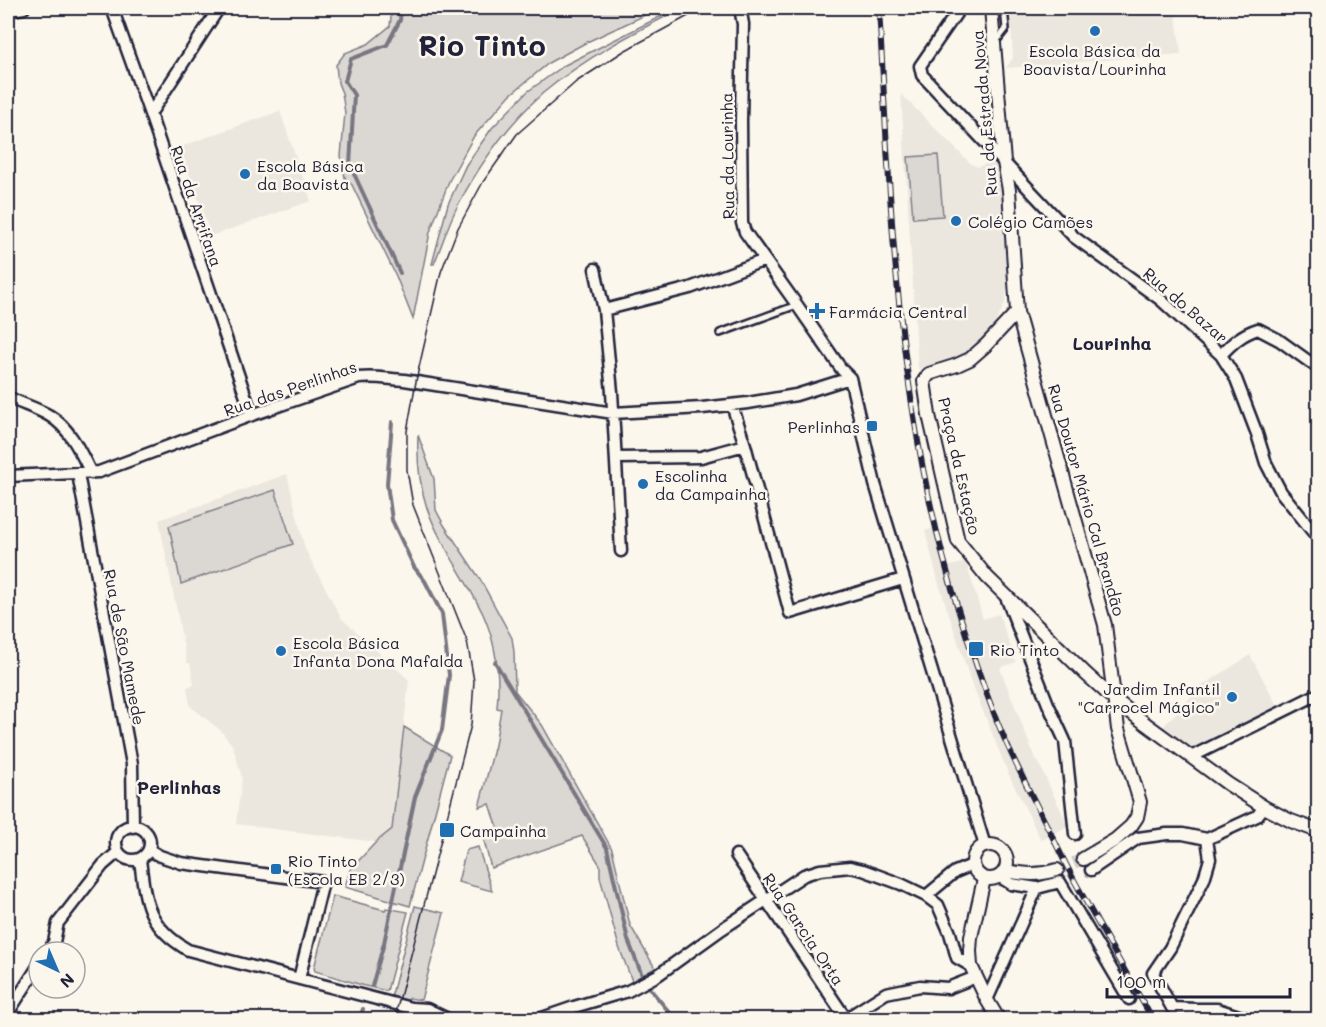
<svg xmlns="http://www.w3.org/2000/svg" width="1326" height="1027" font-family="Mali,sans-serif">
<rect width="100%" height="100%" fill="#fbf7ec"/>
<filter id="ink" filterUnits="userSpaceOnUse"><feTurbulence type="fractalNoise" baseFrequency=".0167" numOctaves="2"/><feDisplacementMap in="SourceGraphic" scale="12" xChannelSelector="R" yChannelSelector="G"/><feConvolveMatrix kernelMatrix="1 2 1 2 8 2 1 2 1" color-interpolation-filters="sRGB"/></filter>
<g filter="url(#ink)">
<!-- built -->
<path fill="#ebe7df" d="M1010 8H1175L1181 54 1006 68 1013 58Z
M901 94 970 163 978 167 993 161 998 166 1009 274 1005 303 994 326 977 347 956 360 918 369Z
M280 111 311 201 211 236 180 147Z
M287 474 305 549 341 618 409 680 392 830 376 842 236 824 242 778 233 746 220 730 190 706 187 687 194 685 190 663H187L159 520Z
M933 528 944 568 966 562 983 619 999 614 1016 662 1000 668 1036 761H1038L1068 826 1041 840 1008 773 970 679 938 581 925 531Z
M1250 655 1278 707 1193 748 1185 747 1162 728 1200 687Z"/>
<!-- green -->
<path fill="#dbd8d3" stroke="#7e7d87" stroke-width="1.5" d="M392 8H660L589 41 550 62 510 95 474 136 449 181 430 232 413 319 396 276 352 185 345 178 341 156 345 113 342 93 338 83 336 65 345 53 368 44 390 26Z
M677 8H683C634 32 585 58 543 93 508 124 480 164 458 205 448 224 442 245 434 264H432L448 204 466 165 492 128 527 92 565 65Z
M938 155 943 216 913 218 908 157Z
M418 435 434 479 436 510 444 525 480 579 512 638 514 652 515 691 542 725 612 849 630 925 655 968 632 981 619 947 600 877V865L582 836 491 868 483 837 499 831 490 804 479 807 495 745 501 709 497 708C500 677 496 643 483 614 466 578 440 545 427 508 419 484 417 460 418 435Z
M275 490 293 544 181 584 169 526Z
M404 727 450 755 410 906 345 887 350 870 376 842 392 829Z
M478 847 492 891 458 882 466 850Z
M333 896 385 910 386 908 408 912 387 991 365 986 315 971 314 968Z
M415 906 444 913 421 1000 409 998 407 1002 391 998Z"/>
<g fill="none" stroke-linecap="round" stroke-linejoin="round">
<!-- stream -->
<path stroke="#787681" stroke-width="4" d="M400 273 350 165 354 95 345 81 351 59 387 45 400 20 401 8
M495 662 607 848 628 940 645 983 676 1020
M372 986 384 943 415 797 442 730 449 675 442 614 425 581 414 567 392 520 387 484 392 422
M359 1020 363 1009"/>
<!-- tertiary-tunnel -->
<path stroke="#d0ccc9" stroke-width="12" stroke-dasharray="12 6" stroke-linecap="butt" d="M1057 870 1083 859"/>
<defs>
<path id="service" d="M995 43 1006 29 1004 8
M720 333 797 305"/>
<path id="minor" d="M112 8 150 114 252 415
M740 8 743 24 741 121 742 223 745 232 797 305 842 370 850 378
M960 8 920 66 922 75 1074 237 1161 300 1221 355 1236 379 1257 434 1266 463 1281 492 1318 538
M8 11 24 8
M150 114 219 8
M595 269 604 310 612 392 621 551
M604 310 690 288 765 260
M1221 355C1232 343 1242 334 1258 329L1279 340 1318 368
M850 378 875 484 985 846
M8 397C21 404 37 408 50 416 70 428 81 453 91 473
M732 405 745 445 790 613 903 579
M617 458 701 457 745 445
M78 474 132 764 133 827
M8 476 99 472 252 415 359 378C374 376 388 379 404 380L613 413 702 408 748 403 796 395 850 378
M1006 597 1048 704 1065 741 1075 834
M1191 757 1318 694
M116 843a17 17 0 1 1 34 0a17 17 0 1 1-34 0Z
M149 850 160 856 181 863 323 882 299 979
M736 855 847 1020
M140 859C145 902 147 926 188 950L411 1008 427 1009 450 1020
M1091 870 1138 838 1167 834H1183L1207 839
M1000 877 1011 884 1037 888
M926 896 938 905 950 933 957 958 971 966
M48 952 54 942 58 923 103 865 118 852
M987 1000 1037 888 1060 882 1129 999
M8 1013 39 965
M847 1018 886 993 920 986 948 988 976 977
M536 1020 574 1007 628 991 658 975 722 929 804 875 820 870 850 867 863 870 901 884 926 896 955 872 972 865
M1251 1020 1217 1009H1196L1172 1008 1153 973 1170 948 1204 879 1210 859 1207 839 1257 816 1264 807"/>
<path id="tertiary" d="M991 8 1004 162 1009 190 1017 312 1105 625 1118 729 1140 802 1137 817 1131 826 1115 840 1083 859
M1017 312 986 345 970 359 957 365 929 374 924 381 929 415 958 541 987 577 1086 674 1115 700 1146 724 1228 784 1264 807 1291 821 1318 831
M973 862a17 17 0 1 1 34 0a17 17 0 1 1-34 0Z
M1005 871C1025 874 1037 876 1057 870
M984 879 971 937 970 951 971 966 987 1000 999 1020"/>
</defs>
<!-- service casing -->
<use href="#service" stroke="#22223b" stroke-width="10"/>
<!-- minor casing -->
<use href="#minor" stroke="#22223b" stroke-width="15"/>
<!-- tertiary casing -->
<use href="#tertiary" stroke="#22223b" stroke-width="16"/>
<!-- service -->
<use href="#service" stroke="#fbf7ec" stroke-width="5"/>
<!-- minor -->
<use href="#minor" stroke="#fbf7ec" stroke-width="10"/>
<!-- tertiary -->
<use href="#tertiary" stroke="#fbf7ec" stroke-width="12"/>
<!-- tram -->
<path stroke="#22223b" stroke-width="1.5" d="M394 1020 471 725 474 681 467 641 413 505 407 470V431L417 376 441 272 458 228 483 182 517 134 576 82 624 51 703 8"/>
<defs>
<path id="rail" d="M879 8C887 144 892 282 914 417 930 521 959 624 997 721 1010 754 1027 786 1043 818 1055 841 1066 866 1079 889 1103 933 1128 976 1153 1020"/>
</defs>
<!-- rail casing -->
<use href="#rail" stroke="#22223b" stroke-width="6"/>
<!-- rail -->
<use href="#rail" stroke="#fbf7ec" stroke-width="4" stroke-dasharray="11" stroke-linecap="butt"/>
</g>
</g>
<!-- markers -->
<g fill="#1f6fb2" stroke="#fbf7ec" stroke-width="2">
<circle cx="1095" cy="31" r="6"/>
<circle cx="245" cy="174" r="6"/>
<circle cx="956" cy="221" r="6"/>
<path d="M814 302h6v6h6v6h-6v6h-6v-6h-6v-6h6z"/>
<rect x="866" y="420" width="12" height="12" rx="3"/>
<circle cx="643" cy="484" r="6"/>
<rect x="968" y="641" width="16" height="16" rx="3"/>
<circle cx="281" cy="651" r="6"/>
<circle cx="1232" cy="697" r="6"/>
<rect x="439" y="822" width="16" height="16" rx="3"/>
<rect x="270" y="863" width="12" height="12" rx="3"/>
</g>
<g text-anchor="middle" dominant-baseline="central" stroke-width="5" stroke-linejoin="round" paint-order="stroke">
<!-- poi labels -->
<g font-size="16" fill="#22223b" stroke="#fbf7ec" text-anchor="start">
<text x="1095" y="50" text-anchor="middle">Escola Básica da<tspan x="1095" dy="18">Boavista/Lourinha</tspan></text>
<text x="257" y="165">Escola Básica<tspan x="257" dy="18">da Boavista</tspan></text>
<text x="968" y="221">Colégio Camões</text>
<text x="829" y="311">Farmácia Central</text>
<text x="860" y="426" text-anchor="end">Perlinhas</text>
<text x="655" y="475">Escolinha<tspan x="655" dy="18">da Campainha</tspan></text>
<text x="293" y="642">Escola Básica<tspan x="293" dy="18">Infanta Dona Mafalda</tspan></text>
<text x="990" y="649">Rio Tinto</text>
<text x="1220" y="688" text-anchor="end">Jardim Infantil<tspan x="1220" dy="18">"Carrocel Mágico"</tspan></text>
<text x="460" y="830">Campainha</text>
<text x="288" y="860">Rio Tinto<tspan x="288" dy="18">(Escola EB 2/3)</tspan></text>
</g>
<!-- street labels -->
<g font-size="16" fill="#22223b" stroke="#fbf7ec">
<text transform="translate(984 113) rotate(-95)">Rua da Estrada Nova</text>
<text transform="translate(727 156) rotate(-91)">Rua da Lourinha</text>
<text transform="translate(197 206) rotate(71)">Rua da Arrifana</text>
<text transform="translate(1186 305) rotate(41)">Rua do Bazar</text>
<text transform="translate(290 388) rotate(-19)">Rua das Perlinhas</text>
<text transform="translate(960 466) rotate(77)">Praça da Estação</text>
<text transform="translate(1087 500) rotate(74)">Rua Doutor Mário Cal Brandão</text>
<text transform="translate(125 647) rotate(79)">Rua de São Mamede</text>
<text transform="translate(804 929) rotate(56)">Rua Garcia Orta</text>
</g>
<!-- neighbourhood labels -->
<g font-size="18" font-weight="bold" fill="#22223b" stroke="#fbf7ec">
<text x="1112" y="343">Lourinha</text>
<text x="179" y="787">Perlinhas</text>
</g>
<!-- town labels -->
<g font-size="28" font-weight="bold" fill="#22223b" stroke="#fbf7ec">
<text x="482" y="45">Rio Tinto</text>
</g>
</g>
<!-- margin -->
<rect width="1326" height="1027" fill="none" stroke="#fbf7ec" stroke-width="30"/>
<rect x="15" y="15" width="1296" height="997" fill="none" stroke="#22223b" stroke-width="2" filter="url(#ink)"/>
<!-- north arrow -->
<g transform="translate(57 970) rotate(136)"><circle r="28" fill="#fbf7ec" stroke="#a4a2a5" stroke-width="1.5"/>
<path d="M0-4.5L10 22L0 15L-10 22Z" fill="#1f6fb2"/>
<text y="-9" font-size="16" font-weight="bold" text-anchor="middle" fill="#22223b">N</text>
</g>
<!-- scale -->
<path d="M1107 988v9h183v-9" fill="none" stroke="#22223b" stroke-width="3"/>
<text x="1116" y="988" font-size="18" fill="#22223b" stroke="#fbf7ec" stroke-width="4.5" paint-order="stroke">100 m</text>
</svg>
